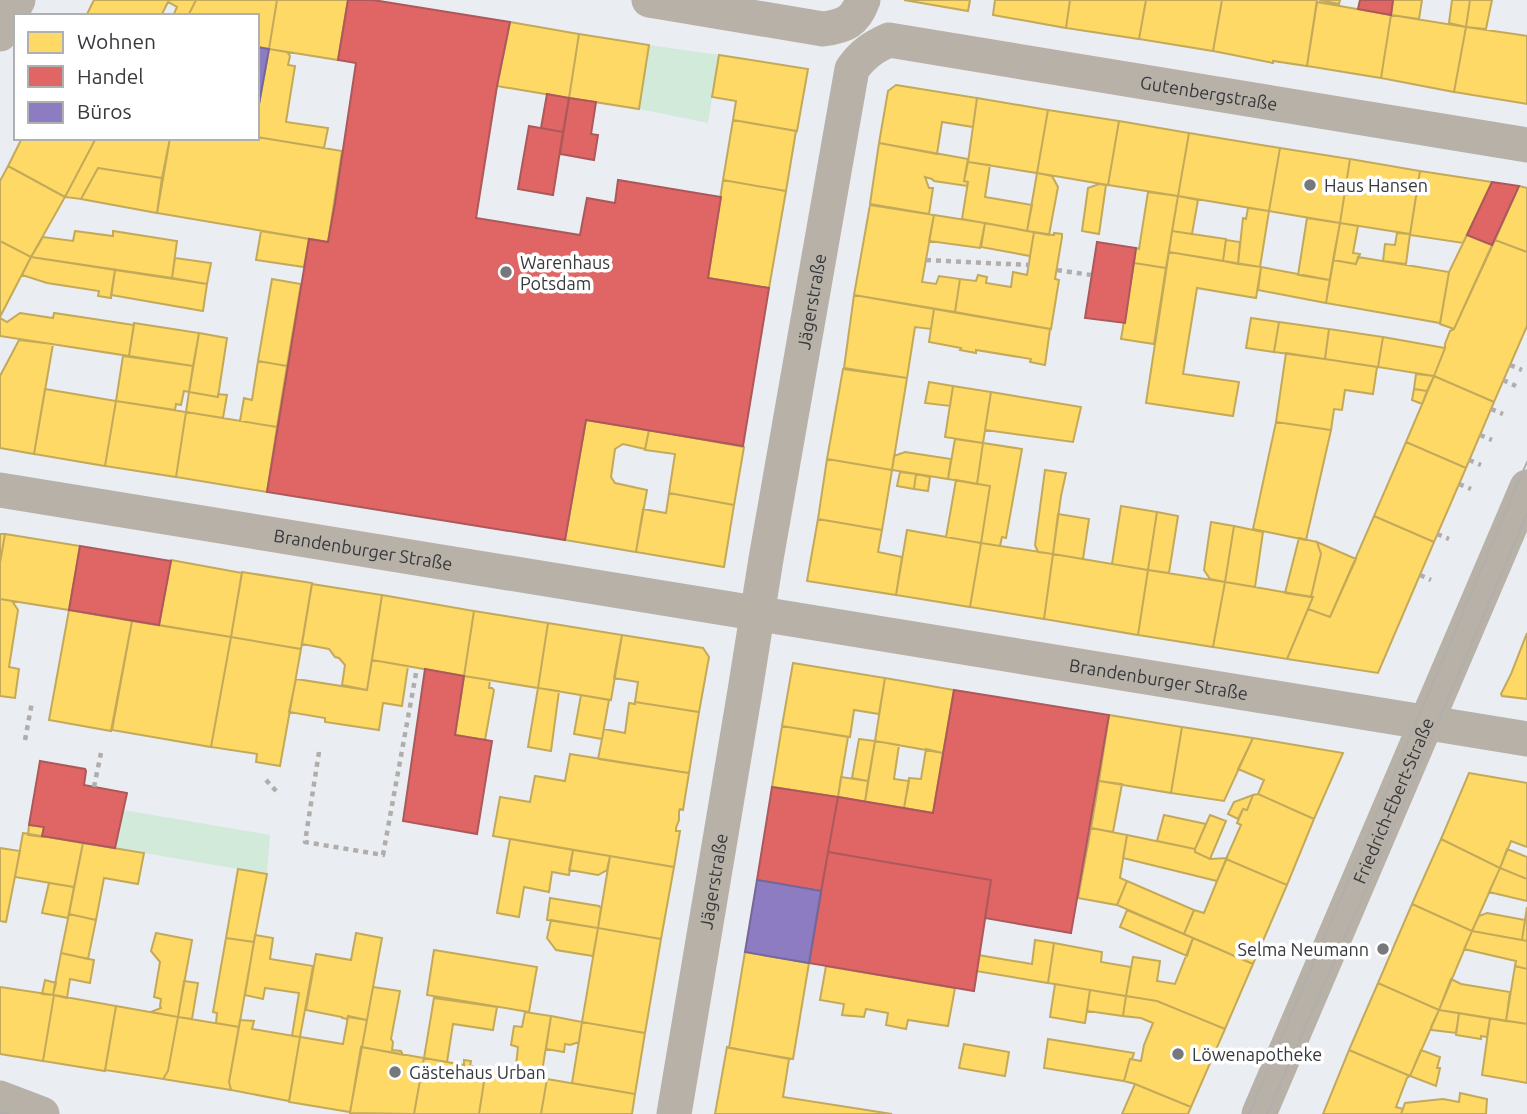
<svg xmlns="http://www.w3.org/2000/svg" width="1527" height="1114" font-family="Ubuntu,sans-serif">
<rect width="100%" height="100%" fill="#eaedf2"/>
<!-- green -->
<path fill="#d2ead9" d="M649 45 719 55 708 123 639 109Z
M123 810 270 835 267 874 115 848Z"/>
<!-- homes -->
<path fill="#ffd966" stroke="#c3a95a" stroke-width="2" d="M94 0H196L188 16H173L177 7 168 2 161 16H86Z
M196 0H277L269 49 257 47V16H188Z
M277 0H348L338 60 269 49Z
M904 0H970L968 11Z
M995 0H1070L1066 28 993 15Z
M1070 0H1146L1139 39 1066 28Z
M1146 0H1222L1213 51 1139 39Z
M1222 0H1317L1307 66 1273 61V63L1213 51Z
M1319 0H1340L1339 4Z
M1393 0H1422L1419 19 1391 15Z
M1452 0H1470L1466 27 1449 23Z
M1470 0H1492L1486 29 1466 27Z
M1317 2 1391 15 1381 78 1307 66Z
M1391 15 1466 27 1454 92 1381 78Z
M510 22 579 34 569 98 497 86Z
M1466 27 1527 36V104L1454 92Z
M579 34 649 45 639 109 569 98Z
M269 49 287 52 290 56 288 65 295 66 286 122 328 128 324 148 257 137V115Z
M719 55 808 69 797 131 733 120 736 101 712 97Z
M896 85 977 98 973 127 942 122 937 154 879 143 888 91Z
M977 98 1048 110 1037 173 968 162Z
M1048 110 1119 121 1108 185 1037 173Z
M733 120 796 131 786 191 723 180Z
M1119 121 1189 133 1178 196 1108 185Z
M1189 133 1280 148 1269 211 1178 196Z
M257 137 342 151 328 242 157 213 170 138H257Z
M22 138H96L65 197 8 166Z
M96 138H170L162 178 98 168 81 199 65 197Z
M879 143 968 159 964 181 968 182 967 186 934 181 932 179 925 177 929 188H933L929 214 870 204Z
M1280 148 1350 159 1340 223 1269 211Z
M1350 159 1420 171 1410 234 1340 223Z
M968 162 990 165 985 197 1032 205 1027 231 962 219 968 182 964 181Z
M8 166 65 197 31 257 0 241V181Z
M98 168 162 178 157 213 81 199Z
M1420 171 1492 182 1463 243 1410 235Z
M1037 173 1052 176 1058 187 1049 235 1027 231Z
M723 180 786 191 769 288 708 278Z
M1099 184 1106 185 1099 234 1082 231 1088 188Z
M1519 186 1527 188V252L1495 240Z
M1148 192 1178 196 1166 268 1134 263 1136 248 1139 249Z
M1178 196 1198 200 1192 234 1172 231Z
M870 205 934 215 922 282 936 284 939 276 960 279 955 312 854 295Z
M1248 208 1269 211 1260 267 1238 264 1243 218 1246 219Z
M934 215 985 223 980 248 929 241Z
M1307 218 1340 223 1330 280 1298 275Z
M985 223 1034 232 1030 256 981 247Z
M1340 223 1358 226 1353 253 1360 254 1356 264 1333 260Z
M75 231 113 236V231L177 241 172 278 31 257 43 237 73 241Z
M261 231 309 239 304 267 256 260Z
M1172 231 1226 239 1223 261 1169 252Z
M1034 232 1054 235V233L1062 234V237L1055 279 1059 280 1051 329 955 312 960 279 976 281 978 275 987 277 986 283 1011 287 1013 272 1027 275Z
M1397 233 1410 234 1406 264 1383 261 1385 244 1395 245Z
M1467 235 1492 245 1454 329 1440 324 1449 272Z
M1226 240 1240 242 1238 264 1223 261Z
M1495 240 1527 252V326L1494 402 1434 376 1445 348V344L1450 331 1454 329Z
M0 241 31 257 0 317Z
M1169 252 1261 267 1256 298 1197 288 1183 374 1239 382 1233 416 1146 403Z
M31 257 115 270 111 298 98 296 99 291 47 283 22 275Z
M1358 257 1449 272 1440 323 1326 303 1333 260 1356 264Z
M175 258 211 263 207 284 172 278Z
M1134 263 1166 268 1154 344 1121 339Z
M1261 267 1330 280 1326 303 1258 290Z
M115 270 207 284 203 311 111 295Z
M272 279 301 284 287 366 258 361Z
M854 295 934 309 931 329 915 327 907 378 844 368Z
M934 309 1050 329 1045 365 1030 362 1031 359 976 350V353L960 350 961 348 929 342Z
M20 313 53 318 54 313 134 325 129 356 0 336V318L7 322Z
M1251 318 1279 322 1274 352 1246 348Z
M1279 322 1329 329 1325 359 1274 352Z
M134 323 199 333 193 366 129 356Z
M1329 329 1383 337 1378 367 1325 359Z
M199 333 227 338 218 397 189 392Z
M1383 337 1445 348 1434 376 1378 367Z
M19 340 53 344 34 454 0 448V376Z
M1286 353 1377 367 1373 394 1345 390 1342 410 1334 409 1331 430 1276 422Z
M123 356 193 366 189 392 184 391 181 405 176 404 175 410 116 401Z
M258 361 287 366 277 427 240 421 244 398 252 400Z
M843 369 907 378 892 470 827 459Z
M1416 374 1434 376 1427 391 1414 389Z
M1434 376 1494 402 1466 468 1406 442Z
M929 382 953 386 950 406 925 403Z
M953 386 991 392 983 443 945 437Z
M45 389 116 401 105 466 34 454Z
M1414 389 1427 391 1422 404 1412 400Z
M189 392 218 397V394L227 395 223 418 186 412Z
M991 392 1081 407 1073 442 985 430Z
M116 401 186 412 176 477 105 466Z
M186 412 277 427 267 492 176 477Z
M586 420 649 430 645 449 623 444 615 449 611 477 615 483 647 490 636 552 565 540Z
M1276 422 1331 430 1306 540 1253 529Z
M649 430 744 447 734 505 669 493 675 454 645 450Z
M955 439 983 443 977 484 948 479Z
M1406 442 1466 468 1434 542 1374 516Z
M983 443 1022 449 1006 538 1002 537 1000 546 981 543 990 486 977 484Z
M905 452 951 459 948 479 892 470 894 456Z
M827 459 892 470 882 530 818 519Z
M1045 470 1066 473 1061 496 1053 554 1038 552 1035 545Z
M900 472 916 474 914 489 897 486Z
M916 474 930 477 928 491 914 489Z
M956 480 990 486 981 543 946 537Z
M669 493 734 505 724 567 636 552 643 509 666 513Z
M1121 506 1157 512 1148 570 1112 564Z
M1157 512 1178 516 1169 573 1148 570Z
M1058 514 1089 519 1083 559 1053 554Z
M1374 516 1434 542 1378 673 1287 659 1308 609 1330 617Z
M818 519 882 530 878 552 902 557 896 595 807 581Z
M1211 522 1234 526 1225 582 1210 579 1204 570Z
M1234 526 1263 532 1255 587 1225 582Z
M907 530 981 543 970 607 896 595Z
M0 534H5L0 563Z
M5 534 80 546 69 610 0 599V563Z
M1299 538 1317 542 1321 554 1311 597 1285 593Z
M1317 542 1356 559 1330 617 1308 609 1313 597H1311L1321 554Z
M981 543 1053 554 1044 619 970 607Z
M1053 554 1148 570 1138 635 1044 619Z
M171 560 242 573 231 637 159 625Z
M1148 570 1225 582 1213 647 1138 635Z
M242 572 312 583 301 649 231 637Z
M1225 582 1313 597 1287 659 1213 647Z
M312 584 382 595 367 690 342 685 345 665 339 658 335 657 329 649 302 644Z
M382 595 474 611 464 676 372 660Z
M0 599 12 601 18 610 9 667 19 669 15 698 0 696Z
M69 610 132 621 111 731 49 720Z
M474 611 548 623 538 688 464 676Z
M132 621 231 637 211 747 112 730Z
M548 623 622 635 611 700 538 688Z
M1527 633V699L1502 696 1501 694 1511 674Z
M622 635 703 648 709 657 699 712 635 702 638 682 614 678Z
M231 637 301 649 280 766 256 762 257 754 211 747Z
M372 660 408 666 402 706 383 703 379 730 325 722V718L289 712 296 679 367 690Z
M793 663 885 678 879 714 854 710 850 737 782 726Z
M464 676 490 680 489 688H492L494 690 485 740 455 735Z
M885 678 954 690 943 753 875 741Z
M538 688 559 691 551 751 528 747Z
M581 695 609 700 602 739 574 734Z
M635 702 699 712 689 773 598 759 604 729 625 733 629 703 635 704Z
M1109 715 1182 727 1171 793 1099 781Z
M782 726 848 737 838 797 772 787Z
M1182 727 1253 738 1224 801 1171 793Z
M1253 738 1343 753 1314 819 1258 794 1264 780 1238 769Z
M859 739 875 741 868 781 852 778Z
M875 741 899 745 894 779 909 781 904 808 865 802Z
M926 749 943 753 933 813 904 808 909 778 921 779Z
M570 754 689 773 683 810 680 809 679 811V820L676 828V831H680L674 867 493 836 500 797 530 802 535 776 565 781Z
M1469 773 1527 783V847L1511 841 1500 868 1441 839Z
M841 777 868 781 865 802 838 797Z
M1099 781 1122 784 1113 832 1091 828Z
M1258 794 1314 819 1287 885 1226 859 1241 825 1237 823 1243 809 1247 810 1253 795Z
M1253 795 1247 810 1243 809 1238 819 1228 814 1234 802Z
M1164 815 1206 824 1195 849 1157 841Z
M1210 815 1226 821 1210 859 1195 852V849Z
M29 825 44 827 42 837 28 835Z
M1091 828 1127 835 1120 878 1127 881 1117 905 1078 898Z
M23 833 83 843 74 887 15 877Z
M1127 835 1195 849V852L1210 859 1227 858 1217 881 1123 858Z
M510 839 573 850 569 875 552 872 549 892 524 887 519 917 497 913Z
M1441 839 1500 868 1472 931 1412 904Z
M83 843 144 853 138 884 104 878 96 920 69 914Z
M0 848 20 851 6 922 0 921Z
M1507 849 1527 857V879L1500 868Z
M573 850 610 856 607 870 598 875 569 870Z
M610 856 674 867 661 939 598 928Z
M1226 859 1287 885 1253 964 1184 934 1194 910 1204 913Z
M1500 868 1527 879V901L1489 892Z
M238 869 267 874 254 942 226 938Z
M1127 881 1194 910 1184 934 1117 905Z
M49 883 74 887 68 918 42 913Z
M550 898 599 906 601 908 598 928 547 920Z
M1412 904 1472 931 1439 1010 1378 983Z
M1527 907V941L1522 940Z
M1127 910 1193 938 1187 956 1120 927Z
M1487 913 1525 920 1522 940 1472 931 1479 916Z
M69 914 96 920 88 959 61 953Z
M551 920 598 928 593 956 556 950 547 938Z
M598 928 661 939 645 1033 582 1022Z
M1472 931 1527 941V969L1515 966 1516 961 1464 949Z
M156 933 192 940 178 1017 151 1012 161 1008 160 1006 161 999 154 997 160 962 151 951Z
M356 933 382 938 367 1020 348 1016 347 1019 342 1018V1017L306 1010 316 954 351 960Z
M255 935 273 938 270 959 313 966 300 1037 292 1036 299 993 265 988 263 999 245 995Z
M226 938 254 942 239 1027 216 1023 217 1013 213 1012Z
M1193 938 1253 964 1225 1029 1157 1001 1126 996 1133 957 1160 961 1157 981 1175 984Z
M1035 940 1054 943 1048 983 976 971 978 955 1032 964Z
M1054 943 1102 952 1101 962 1131 967 1126 996 1048 983Z
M434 950 537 967 529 1012 427 995Z
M745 952 809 963 793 1059 729 1048Z
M61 953 94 960 90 983 70 979 67 998 53 995Z
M826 966 955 988 948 1026 908 1020 906 1029 886 1025 888 1013 866 1009 864 1017 842 1015 844 1004 820 1000Z
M1515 966 1527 969V1024L1506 1021Z
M1451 979 1461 984 1510 992 1506 1021 1439 1010Z
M45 980 56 983 53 995 42 994Z
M184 981 198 983 192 1019 178 1017Z
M1378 983 1439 1010 1410 1076 1349 1050Z
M1055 984 1090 990 1085 1023 1050 1017Z
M0 987 54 995 43 1061 0 1054Z
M373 987 400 991 391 1039 393 1042 392 1050 401 1051 403 1055 362 1047Z
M1090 990 1126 996 1123 1016 1087 1011Z
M54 995 116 1006 105 1071 43 1061Z
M1126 996 1157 1001 1225 1029 1191 1107 1135 1084 1124 1081 1130 1059 1141 1061 1144 1045 1153 1023 1141 1018 1123 1016Z
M434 998 497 1007 493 1030 453 1024 447 1062 424 1058Z
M116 1006 178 1017 168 1071 163 1079 105 1070Z
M1439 1010 1459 1013 1456 1033 1432 1030 1431 1027Z
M525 1012 551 1016 541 1078 518 1074 516 1066 518 1047 511 1045 514 1026 522 1027Z
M1459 1013 1490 1018 1487 1037 1481 1036V1039L1456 1035Z
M551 1016 582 1022 579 1042 570 1045 565 1044 564 1052 546 1049Z
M178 1017 239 1027 229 1082 231 1090 163 1079 168 1071Z
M348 1017 367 1020 350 1112 289 1102 300 1037 343 1044Z
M1490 1018 1527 1024V1083L1482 1075Z
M240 1020 254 1021 252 1029 300 1037 289 1101 231 1090 229 1082Z
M582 1022 645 1033 635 1094 572 1083Z
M1048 1039 1134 1053 1132 1059H1130L1124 1081 1044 1068Z
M964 1044 1009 1052 1005 1076 959 1068Z
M361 1047 424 1058 414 1114 350 1113Z
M727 1047 789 1059 783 1097 892 1114H715Z
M1349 1050 1410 1076 1407 1078 1396 1107 1403 1109 1401 1114H1323Z
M1421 1050 1440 1057 1437 1068H1440L1436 1086 1410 1076Z
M424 1058 464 1065V1060L471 1061 470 1066 486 1069 479 1114H414Z
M486 1069 547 1079 541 1114H479Z
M547 1079 635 1094 632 1114H541Z
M1135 1084 1191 1107 1188 1114H1122Z
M1460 1093 1487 1099 1486 1114H1401L1405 1103 1443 1099 1459 1102Z"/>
<!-- shops -->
<path fill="#e06666" stroke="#ad585a" stroke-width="2" d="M348 0H373L510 22 497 86 476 218 580 235 587 198 615 203 618 180 721 197 708 278 769 288 743 446 586 420 565 540 267 492 309 239 328 242 335 203 356 63 338 60Z
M1360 0H1393L1391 15 1358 9Z
M547 94 569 98 563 132 541 128Z
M569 98 596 102 591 134 598 135 594 160 560 154Z
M529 126 563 132 553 195 518 189Z
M1492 182 1519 186 1492 245 1467 235Z
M1097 242 1136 248 1125 323 1085 318Z
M80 546 171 561 159 625 69 610Z
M425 669 464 676 455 735 492 741 477 834 403 821Z
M954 690 1109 715 1071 933 985 918 991 880 828 852 838 797 933 813Z
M40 761 85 769 86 771 84 785 127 793 115 848 42 836 44 827 29 825Z
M772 787 838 797 821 891 757 880Z
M828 852 991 880 974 991 809 963Z"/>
<!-- offices -->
<path fill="#8e7cc3" stroke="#74689b" stroke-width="2" d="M257 47 269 49 257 115Z
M757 880 821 891 809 963 745 952Z"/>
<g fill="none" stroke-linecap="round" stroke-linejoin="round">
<!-- path -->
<path stroke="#b1adaa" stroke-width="4.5" stroke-dasharray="5 5" stroke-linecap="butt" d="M926 260 1029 265
M1057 270 1091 275
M1510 365 1522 370
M1503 380 1516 386
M1491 409 1503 414
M1480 435 1492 440
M1469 460 1481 465
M1459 484 1471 489
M1437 534 1449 539
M1420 575 1431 580
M25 740 32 702
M319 752 305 842 383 855 417 668
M266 780 277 792
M94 787 101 753"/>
<!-- street -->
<g stroke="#b8b1a7" stroke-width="35">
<path d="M649 0 823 29C845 26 855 22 863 0"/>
<path d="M0 34 18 0"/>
<path id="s1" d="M0 490 1527 739"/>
<path d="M0 1098 42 1114"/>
<path id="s2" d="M674 1114 745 691 766 559 852 69C863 54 873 47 889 40L1527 145"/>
<path id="s3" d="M1259 1114 1527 487"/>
</g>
<!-- tram -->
<path stroke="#b1aeab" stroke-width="2" d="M0 1113 8 1114
M1249 1114 1527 462
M1267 1114 1399 814 1527 514"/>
</g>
<!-- markers -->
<g fill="#76787c" stroke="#fff" stroke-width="2.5">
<circle cx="1310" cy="185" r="7"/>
<circle cx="506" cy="272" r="7"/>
<circle cx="1383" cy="949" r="7"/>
<circle cx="1178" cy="1054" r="7"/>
<circle cx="395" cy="1072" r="7"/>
</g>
<g text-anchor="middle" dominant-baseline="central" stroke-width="7" stroke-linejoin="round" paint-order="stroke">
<!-- street labels -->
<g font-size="18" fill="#37393d" stroke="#fff">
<text stroke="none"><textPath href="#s2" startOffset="1432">Gutenbergstraße</textPath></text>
<text stroke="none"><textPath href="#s2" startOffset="824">Jägerstraße</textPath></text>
<text stroke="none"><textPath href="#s1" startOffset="368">Brandenburger Straße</textPath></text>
<text stroke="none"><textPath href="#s1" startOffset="1174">Brandenburger Straße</textPath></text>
<text stroke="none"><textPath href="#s3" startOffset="341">Friedrich-Ebert-Straße</textPath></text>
<text stroke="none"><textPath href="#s2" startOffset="236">Jägerstraße</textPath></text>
</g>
<!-- poi labels -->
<g font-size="18" fill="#37393d" stroke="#fff" text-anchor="start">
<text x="1324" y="185">Haus Hansen</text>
<text x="520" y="262">Warenhaus<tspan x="520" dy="21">Potsdam</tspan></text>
<text x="1369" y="949" text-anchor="end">Selma Neumann</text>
<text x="1192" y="1054">Löwenapotheke</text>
<text x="409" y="1072">Gästehaus Urban</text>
</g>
</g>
<!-- legend -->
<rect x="14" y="14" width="245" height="126" fill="#ffffff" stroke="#afb0b1" stroke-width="2"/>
<rect x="28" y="32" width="35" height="21" fill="#ffd966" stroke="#afb0b1" stroke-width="2"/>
<text x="77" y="49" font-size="21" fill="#37393d">Wohnen</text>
<rect x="28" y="66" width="35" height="21" fill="#e06666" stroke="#afb0b1" stroke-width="2"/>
<text x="77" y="84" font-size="21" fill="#37393d">Handel</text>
<rect x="28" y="102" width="35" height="21" fill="#8e7cc3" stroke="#afb0b1" stroke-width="2"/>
<text x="77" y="119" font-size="21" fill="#37393d">Büros</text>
</svg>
